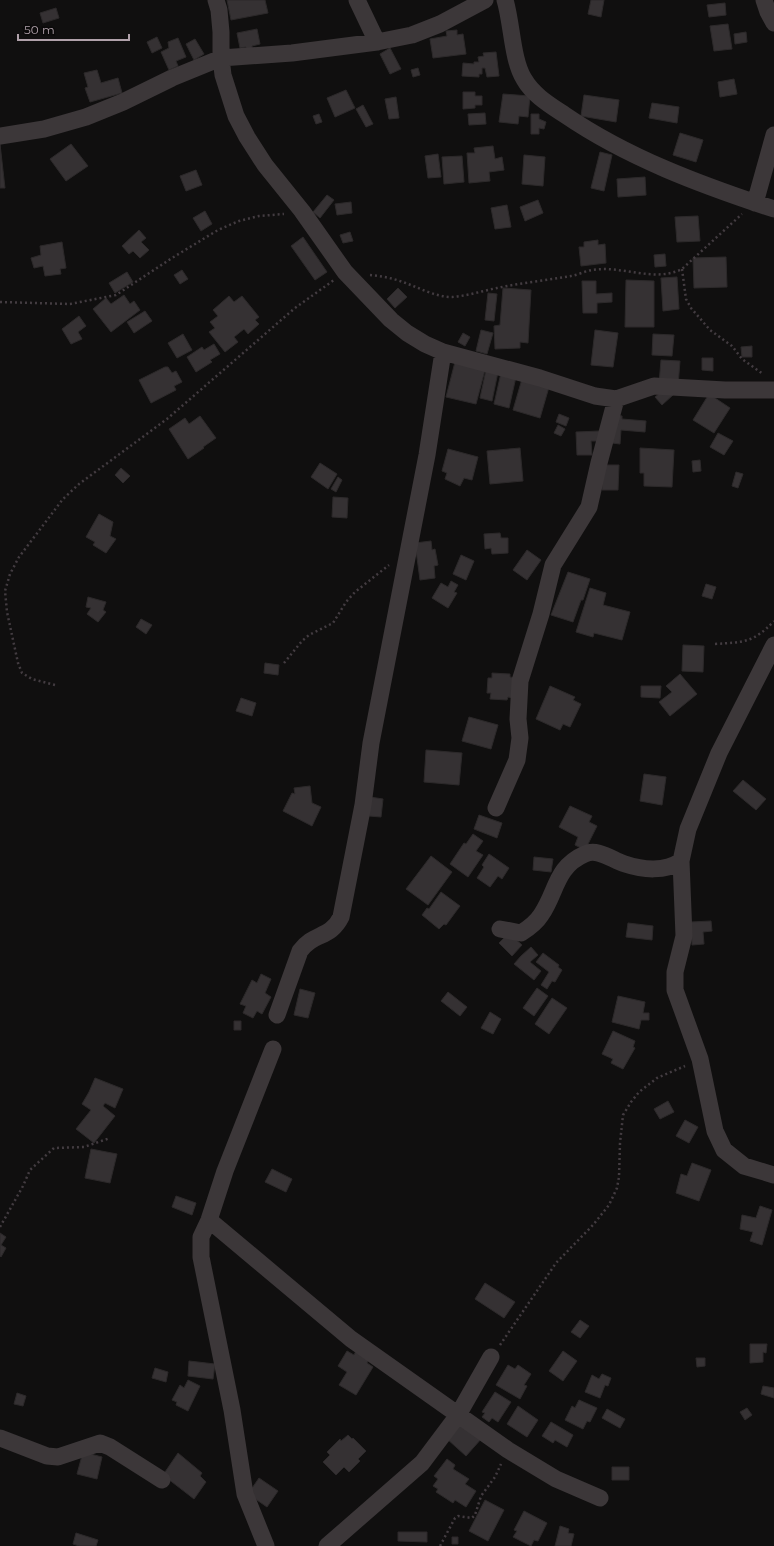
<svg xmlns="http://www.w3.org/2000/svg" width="774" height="1546" font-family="Montserrat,sans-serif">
<rect width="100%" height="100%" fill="#100f0f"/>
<!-- building -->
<path fill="#353133" stroke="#2c292a" d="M227 0H265L268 13 231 20Z
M591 0H604L601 17 588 14Z
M725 3 726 15 709 17 707 5Z
M56 8 59 18 43 23 40 13Z
M728 24 732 49 714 51 710 26Z
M257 29 260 44 252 46V51L246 52V47L240 48 237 33Z
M457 30V35L463 34 466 54 433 58 430 39 447 36 446 31Z
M746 32 747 42 735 44 734 34Z
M157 37 162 48 152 53 147 42Z
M178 38 186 57 176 61 178 66 169 70 161 52 169 48 168 42Z
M195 39 204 54 194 60 186 44Z
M390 48 401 69 390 74 380 54Z
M496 52 499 76 487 77 485 68H482V74H479V77L462 76 463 63 474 64V62H479L478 57 484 56 483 53Z
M418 68 420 75 413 77 411 70Z
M97 70 101 83 118 78 122 93 90 102 85 88 88 87 84 73Z
M734 79 737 94 720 97 718 82Z
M346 90 355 108 335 117 327 98Z
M463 92H475V96H482V105H475V108L463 109Z
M503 94 530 96 528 117 519 116 518 124 499 122Z
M584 95 619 100 616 122 581 116Z
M396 97 399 118 389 119 385 99Z
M652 103 679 107 677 123 649 118Z
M363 105 373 124 366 127 356 109Z
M485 113 486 124 469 125 468 114Z
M319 114 322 122 316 124 313 116Z
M531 114H539V119L546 122 544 129 539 128V134H531Z
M680 133 703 140 696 162 673 155Z
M0 144 5 188H0Z
M71 144 88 166 66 181 50 159Z
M493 146 495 159 502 157 504 170 489 172 490 181 469 183 467 153H475L474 148Z
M600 152 612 155 604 191 591 188Z
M438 154 441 177 428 178 425 156Z
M524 155 545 157 543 186 522 184Z
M462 156 464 182 444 184 442 157Z
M196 170 202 185 186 191 180 176Z
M645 177 646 195 618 197 617 179Z
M327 195 334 200 320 218 313 212Z
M538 200 543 213 525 221 520 207Z
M351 202 352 213 337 215 335 204Z
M507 205 511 227 495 229 491 208Z
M205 211 212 224 201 231 193 218Z
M698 216 700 241 677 242 675 217Z
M139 230 146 238 141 242 149 250 140 258 133 251 129 254 122 246Z
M350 232 353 241 343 243 340 235Z
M303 237 327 272 315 280 291 246Z
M598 240V245L605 244 606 263 581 266 579 247H584V242Z
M62 242 66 268 60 269 61 274 45 276 43 266 34 268 31 258 41 255 40 246Z
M665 254 666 266 655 267 654 255Z
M726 257 727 287 694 288 693 258Z
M182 270 188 279 180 284 174 275Z
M127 272 133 282 115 293 109 283Z
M677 277 679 309 663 311 661 278Z
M626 280 654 281V327H625Z
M582 281H596V294L612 293V302L597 303V313H583Z
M398 288 407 297 395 308 387 299Z
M503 288 531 290 528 343 520 342V348L495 349 494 326 500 325Z
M488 293 497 294 494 321 485 320Z
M124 295 130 304 134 301 140 310 111 332 93 309 106 298 111 304Z
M229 296 234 302 242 296 259 317 255 320 259 324 248 334 244 329 234 337 238 342 225 352 209 332 215 328 210 322 218 316 213 310Z
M145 311 152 321 134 333 127 322Z
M79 316 86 326 78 332 82 339 71 344 62 329Z
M481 330 493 333 487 354 476 351Z
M595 330 618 333 613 367 591 365Z
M463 333 470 337 465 346 458 342Z
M183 334 192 350 177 358 168 343Z
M653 334 674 335 672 356 652 355Z
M214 344 220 354 210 360 212 362 196 372 187 357 202 347 204 350Z
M752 346V357H742L741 347Z
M702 358H713V371L702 370Z
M661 360 680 361 678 386 659 384Z
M455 362 485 370 476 404 446 397Z
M165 367H168L172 373 176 371 182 382 174 386 176 390 151 403 139 380Z
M486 370 498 372 492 401 480 398Z
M501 373 516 377 509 408 494 404Z
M522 379 549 387 540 418 513 410Z
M666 388 673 395 662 405 655 397Z
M709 394 730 408 714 433 693 420Z
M559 414 569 418 566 426 556 422Z
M614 415 622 416V419L646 421 645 432 621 430 620 444 612 443Z
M200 416 216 438 203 447 204 448 188 459 169 429 185 418 189 424Z
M558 425 565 429 561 436 554 433Z
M600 431V441H591L592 455H577L576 432Z
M718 433 733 441 724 455 710 447Z
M520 448 523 481 490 484 487 451Z
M640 448 674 450 672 487 644 486V473H640Z
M448 449 478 457 472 480 464 478 460 486 445 479 447 473 442 471Z
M700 460 701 471 693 472 692 461Z
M320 463 337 474 328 489 311 477Z
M602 465H619L618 490H602Z
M121 468 130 476 123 483 115 475Z
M736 472 743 474 738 488 732 486Z
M338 477 342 480 336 492 331 489Z
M333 497 348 498 347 518 332 517Z
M99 514 113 522 110 536 116 539 106 553 93 545 95 542 86 537Z
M500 533 501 538H508V553L492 554 491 548 485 549 484 534Z
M431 541 432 550 435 549 438 565 434 566 435 578 420 580 415 543Z
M527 550 541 560 527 580 513 570Z
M461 555 474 561 466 580 453 574Z
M568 572 590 579 583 600H581L573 622 551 615Z
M451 581 458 585 454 592 457 593 448 608 432 598 441 583 448 587Z
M706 584 716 587 712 599 702 596Z
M590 588 606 593 603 605 630 612 622 640 594 633 593 637 576 632Z
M88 597 106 602 103 610 106 612 98 622 87 614 91 608 86 607Z
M141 619 152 625 146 634 136 627Z
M683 645 704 646 703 672 682 671Z
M265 663 279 665 278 675 264 673Z
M492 673 510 674V677L516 678 513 698 508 697 507 700 490 699 491 693H487L488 678H492Z
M680 674 697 694 670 716 659 702 672 692 666 686Z
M550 686 575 697 573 700 581 704 570 727 563 724 560 730 536 719Z
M641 686H661L660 698 641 697Z
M241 698 256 703 252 716 236 711Z
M469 717 498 725 491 749 462 741Z
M426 750 462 753 459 785 424 782Z
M644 774 666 777 662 805 640 801Z
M743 780 766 799 756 810 733 791Z
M310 786 312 803 321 807 312 826 283 811 292 793 295 794 294 788Z
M370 797 383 799 381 817 369 816Z
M570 806 592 816 589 822 597 826 585 850 575 845 578 837 559 827Z
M479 815 502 823 497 838 474 829Z
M473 834 483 841 476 851 483 855 468 877 450 864 464 843 466 844Z
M489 854 509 868 502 879 498 876 490 887 477 878 484 867 482 865Z
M431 856 452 872 428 905 406 889Z
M534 857 553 859 551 872 533 870Z
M441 892 460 906 446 925 444 924 439 929 422 915 427 908 429 909Z
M711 921 712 931 703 932 704 944 692 945 691 922Z
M628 923 653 926 652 940 626 937Z
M509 933 522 945 512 956 499 943Z
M531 947 538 955 530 962 541 971 534 980 514 964 521 956Z
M543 953 559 965 558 967 562 970 555 982 552 981 547 989 541 985 549 972 536 962Z
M261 974 271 979 265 993 271 997 262 1014 257 1011 253 1018 243 1013 246 1006 240 1004 252 980 257 983Z
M537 988 548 996 534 1016 523 1008Z
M300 989 315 993 308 1018 294 1015Z
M448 992 467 1007 460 1016 441 1001Z
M618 996 645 1002 643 1013H649V1020H641L639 1029 612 1022Z
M552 998 567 1008 549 1034 535 1024Z
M490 1012 501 1019 493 1034 481 1028Z
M234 1021H241V1030H234Z
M613 1031 635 1041 633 1047 635 1048 623 1069 611 1063 613 1059 602 1054Z
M95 1078 123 1089 115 1108 105 1103 103 1106 115 1116 94 1143 76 1129 91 1110 82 1104 89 1092Z
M668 1101 674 1112 660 1119 654 1109Z
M685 1120 698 1127 689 1143 676 1136Z
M91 1149 117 1154 110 1183 85 1178Z
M692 1163 711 1170 699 1201 676 1193 681 1174 687 1176Z
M272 1169 292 1179 286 1192 265 1182Z
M176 1196 196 1203 192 1215 172 1207Z
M760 1206 772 1210 762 1245 750 1241 753 1232 740 1229 742 1215 756 1218Z
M0 1233 6 1237 1 1245 6 1248 1 1257 0 1256Z
M485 1283 515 1302 504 1318 475 1299Z
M580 1320 589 1326 580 1338 571 1332Z
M750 1344H767L766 1353 763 1352V1362L750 1363Z
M347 1351 354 1355 356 1351 369 1359 367 1363 373 1367 356 1395 339 1385 347 1372 338 1366Z
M563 1351 577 1361 563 1381 549 1371Z
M696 1358H705V1366L697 1367Z
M189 1361 215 1364 213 1379 188 1376Z
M508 1365 515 1369 518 1365 531 1374 524 1385 527 1386 520 1399 496 1385Z
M155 1368 168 1372 166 1382 152 1378Z
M602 1374 611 1378 608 1386 605 1385 600 1398 585 1392 592 1375 599 1379Z
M188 1380 200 1386 188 1411 176 1405 177 1402 172 1400 180 1385 184 1388Z
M763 1386 774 1388V1398L761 1394Z
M495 1392 511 1402 498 1422 492 1418 489 1422 482 1417 485 1413 482 1412Z
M17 1393 26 1396 23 1406 14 1404Z
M579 1400 597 1408 590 1422 587 1421 583 1429 565 1420 572 1406 575 1408Z
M518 1406 538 1420 527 1437 507 1424Z
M747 1408 752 1415 745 1420 740 1412Z
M607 1409 625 1419 620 1428 602 1418Z
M462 1420 482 1438 466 1456 446 1438Z
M551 1422 573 1435 567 1447 555 1440 553 1443 542 1436Z
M348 1435 352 1439 353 1438 366 1451 358 1459 360 1461 349 1472 344 1467 336 1475 323 1462 330 1455 327 1452 340 1439 341 1441Z
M83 1452 102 1457 97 1479 77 1474Z
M178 1453 202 1473 200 1476 206 1482 194 1499 163 1475Z
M447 1459 455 1465 453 1469 469 1479 465 1484 476 1491 466 1507 455 1500 453 1503 436 1492 438 1489 433 1486 438 1479 434 1476Z
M612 1467H629V1480H612Z
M259 1478 278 1491 267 1507 248 1494Z
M485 1500 504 1510 488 1541 469 1531Z
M524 1511 547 1523 538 1541 534 1540 531 1546 513 1537 517 1531 514 1530Z
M560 1526 569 1529 568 1533 574 1534 571 1546H555Z
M398 1532H427V1542L398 1541Z
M76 1533 98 1540 96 1546H79L73 1544Z
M452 1537H458V1544H452Z"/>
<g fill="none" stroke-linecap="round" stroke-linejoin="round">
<!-- path -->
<path stroke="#433c41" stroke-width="2.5" stroke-dasharray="2 3" stroke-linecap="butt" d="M682 269 686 299 691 308 710 330 732 346 742 359 763 374
M370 275C383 276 396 279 408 284 422 289 436 297 452 297 467 296 482 291 497 288 521 283 547 280 571 276 578 275 585 271 592 270 622 265 654 283 682 269L742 214
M0 302 70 304 116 295 172 258 218 230 239 221 259 216 284 214
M715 644C744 642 753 643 774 621
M284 663 302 641 309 635 333 623 346 602 355 592 389 565
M55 685 32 679 22 673 18 663 7 612 5 591 10 574 19 557 63 499 79 484 167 419 295 308 334 280
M0 1227 23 1186 30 1170 54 1148 84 1147 110 1138
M500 1345 556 1263 593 1225 609 1205 617 1188 619 1177 620 1143 623 1115 631 1102 639 1092 657 1078 685 1066
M440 1546 455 1518 458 1516 472 1518 475 1515 481 1496 495 1477 501 1464"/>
<!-- street -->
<path stroke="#3c3739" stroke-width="17" d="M216 0 219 10 221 32V58L223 75 236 116 247 137 265 165 302 211 345 272 391 320 407 333 425 344 443 352 540 378 595 396 616 399 654 386 725 390H774
M357 0 377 42
M505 0C512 23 512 60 524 79 533 95 550 105 565 115 628 158 701 185 774 209
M764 0 768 12 774 23
M0 136 44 129 86 117 123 102 172 78 221 58 292 53 377 42 412 35 440 24 485 0
M755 203 774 135
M774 645 719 753 688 829 681 861 684 936 675 972V990L700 1059 715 1131 724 1150 744 1166 774 1175
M496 808 517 760 520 738 518 719 520 681 541 614 553 565 589 507 599 463 616 399
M500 929 521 933C529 928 536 923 541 915 557 892 555 867 585 854 598 848 612 860 625 864 643 870 665 872 681 861
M277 1015 300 951C314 932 330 939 341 917L363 805 371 743 427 455 443 352
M209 1220 351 1339 508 1450 556 1479 600 1498
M0 1438 47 1456 58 1457 100 1443 110 1447 162 1480
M266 1546 245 1494 232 1410 201 1257V1237L209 1220 225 1171 273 1049
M327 1546 422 1463 458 1415 491 1357"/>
</g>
<!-- scale -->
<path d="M18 34v6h111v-6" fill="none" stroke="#b0a1aa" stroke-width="2"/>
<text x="24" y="34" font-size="12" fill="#b0a1aa" stroke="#0b0a0a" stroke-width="3" paint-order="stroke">50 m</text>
</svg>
